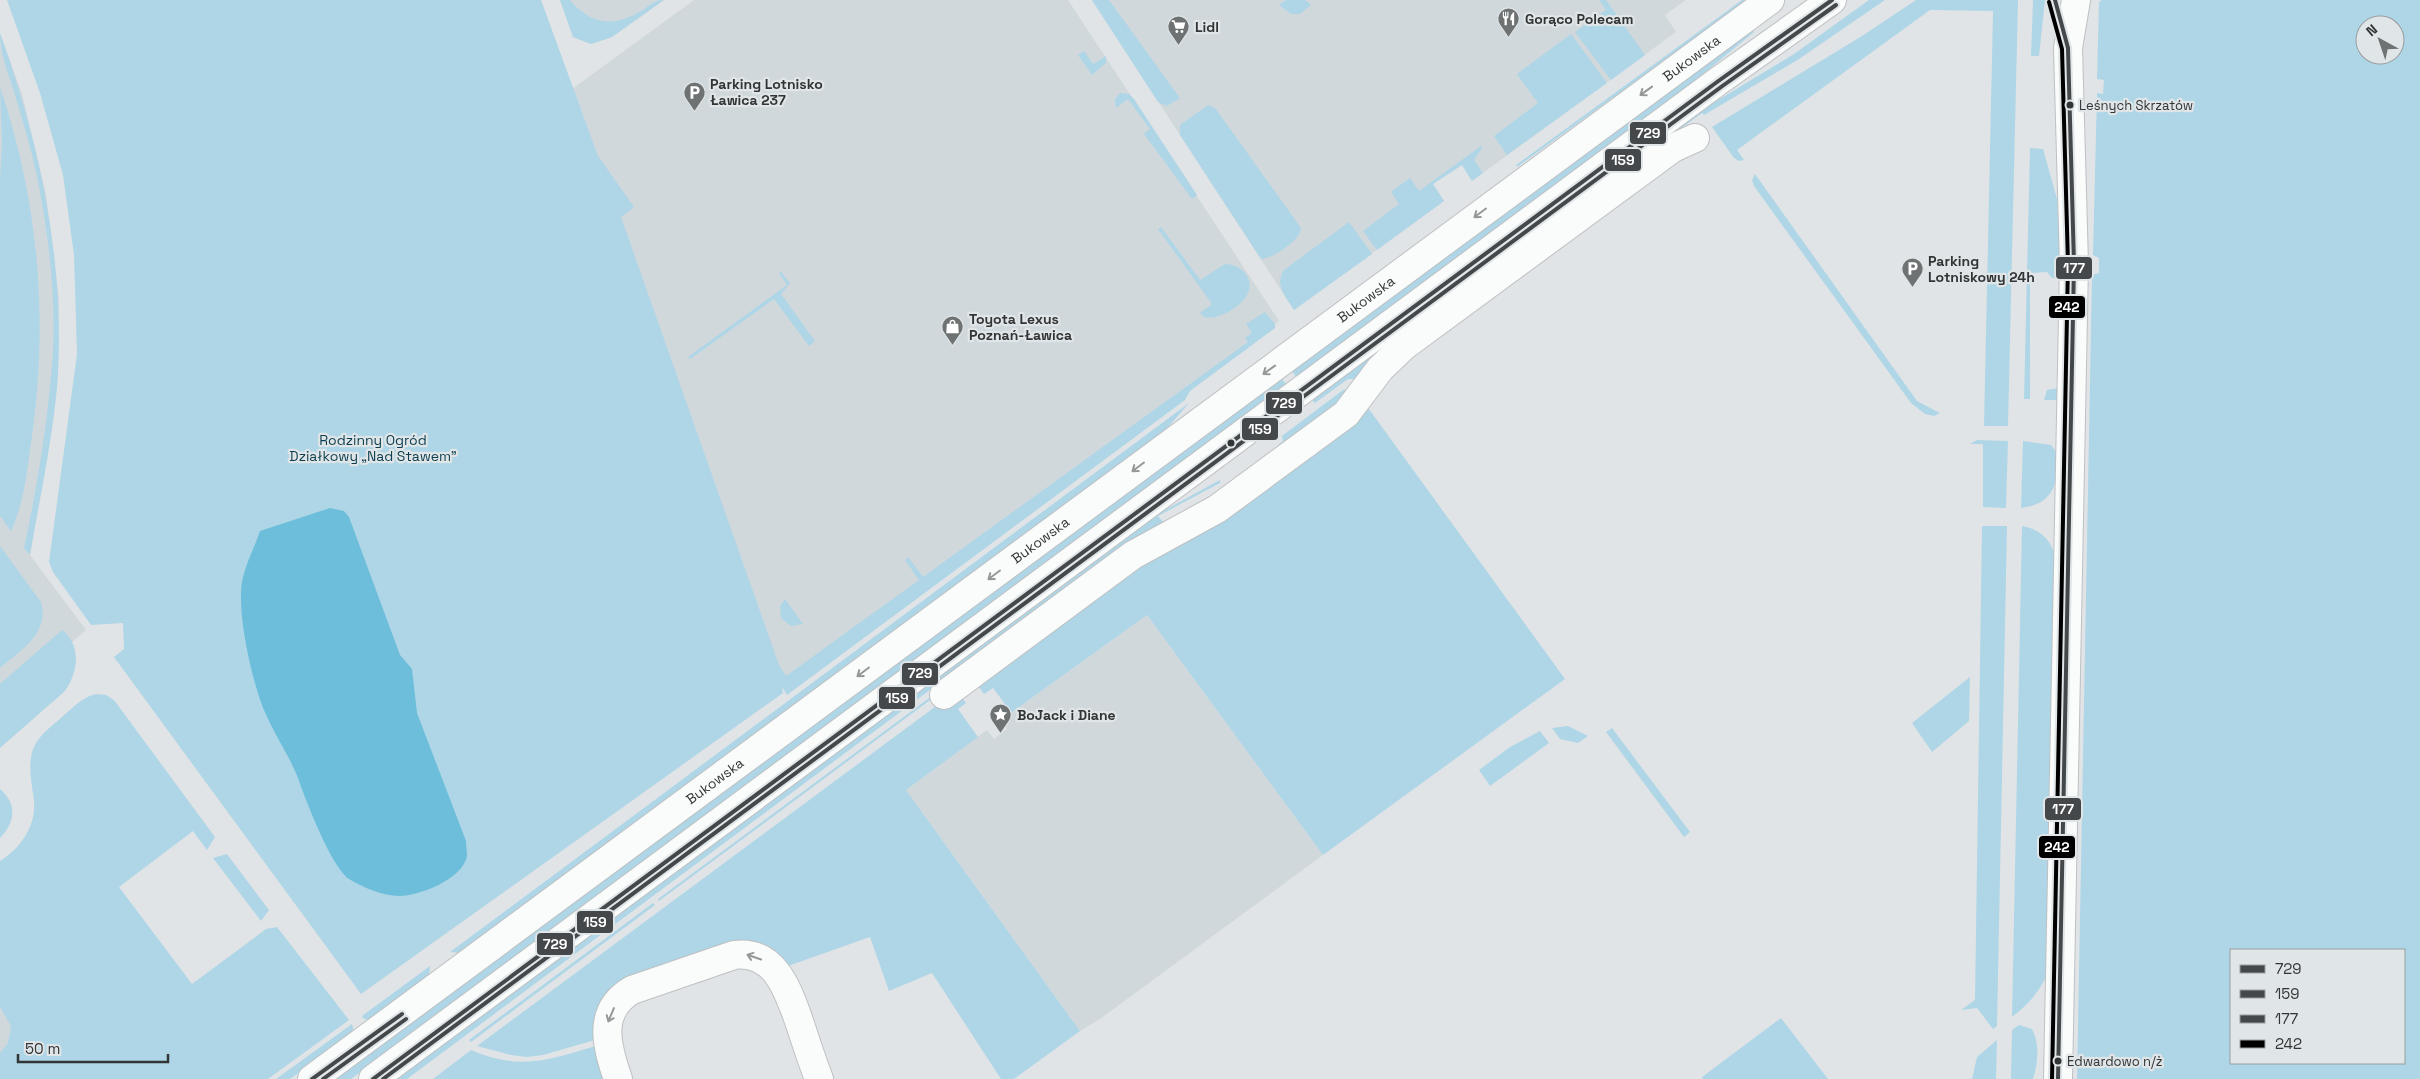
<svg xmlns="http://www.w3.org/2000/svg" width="2420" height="1079" font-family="'Space Grotesk',sans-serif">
<rect width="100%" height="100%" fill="#e1e4e6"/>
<!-- built -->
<path fill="#d0d8dc" d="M560 0H664L612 37 591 44 573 37Z
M694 0H1068L1279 321 780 683 572 89Z
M1092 0H1686L1665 15 1676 32 1472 181 1462 165 1433 184 1444 201 1294 310Z
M0 33 22 94 46 194 59 299 58 376 30 555 86 630 0 706Z
M1147 615 1323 855 1100 1019 1080 1031 906 790 987 730 994 739 1007 729 1001 720Z
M0 1001 42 1056 0 1079Z"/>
<!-- green -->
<path fill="#aed6e7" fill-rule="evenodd" d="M7 0H541L598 156 634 207 621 217 779 665 786 676 919 580 905 560 908 557 923 577 1248 342 1245 338 1252 333 1246 324 1265 312 1275 324V328L1190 391 1185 400 787 695 782 687 783 693 361 994 114 657 124 649 123 623 91 625 53 572 49 562 77 354 74 255 63 175 40 93Z
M560 0H570C592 26 614 27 643 10 650 5 654 0 664 0L612 37 591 44 573 37Z
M1092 0H1109L1180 98 1167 106 1158 102Z
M1286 0H1305L1311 5 1300 14H1291L1279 5Z
M1599 0H1606L1645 55 1611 80 1575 32 1606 10Z
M1742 0H1748L1517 167 1516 165Z
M1869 0H1885L1799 59 1704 115 1702 113 1372 357 1376 362 1358 379H1348L1315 403 1312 400 1705 108 1794 54Z
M1916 0H2018L2008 426H1984L1993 11 1930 10 1737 150 1744 160 1739 161 1734 158 1712 127 1862 36Z
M2033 0H2045L2039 56H2031Z
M2102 0H2420V1079H2077L2092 275 2099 273V258L2093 255 2097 93 2103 94 2104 80 2097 79 2099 2ZM2365 25H2395V55H2365ZM2404 950V1063H2231V950Z
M1752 30 1754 32 1686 88 1297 378 1291 370Z
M0 33C40 144 64 257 58 375 54 433 40 497 30 555L24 548C37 488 47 427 52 365 57 302 49 237 37 176 31 149 23 122 15 95 9 75 0 55 0 33Z
M1571 34 1607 83 1507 155 1494 136 1538 103 1517 74Z
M1084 51 1093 64 1106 56V63L1092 75 1078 55Z
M0 87C39 202 49 322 31 443 27 472 24 503 11 531L0 516V179L2 143Z
M1120 93 1129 94 1134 99 1197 195 1192 199 1144 134 1150 129 1128 99 1116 108 1115 99Z
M1208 105 1215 108 1301 228C1301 240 1272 259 1261 259L1180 135V125Z
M1481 146 1482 148 1474 160 1483 173 1472 181 1462 165 1433 184 1444 201 1377 250 1363 231 1399 204 1391 192 1410 178 1419 191Z
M2030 148 2043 149 2057 199 2062 278 2061 400H2044L2047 390 2059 388V278H2052L2047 272 2030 273V399H2024Z
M1755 174 1917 401 1940 413 1934 416 1925 414 1911 403 1754 186 1752 180Z
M1349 222 1372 254 1294 310C1286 297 1274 285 1284 270Z
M1161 227 1200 280 1225 264C1241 264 1256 279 1247 295 1241 307 1217 321 1204 317L1200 313 1212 304 1158 229Z
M781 272 790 283 781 294 815 341 809 346 774 299 690 359 688 357 787 285 779 273Z
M1281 378 1287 385 383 1055 351 1079H334Z
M1350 389 1339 403 1284 444 1278 445 1283 441 1282 436 1343 390Z
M1189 403 1163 433 461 953 450 952Z
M1366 405 1565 679 1323 855 1147 615 1001 720 998 716 1008 708 993 688 984 694 975 682Z
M1977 440 2008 441 2006 508 1983 507V444H1970Z
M2023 441 2051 445 2059 456C2057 484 2054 504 2021 508Z
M1220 480V483L1158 516 1164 523 1114 553 407 1079H393L1152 517Z
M1982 526H2007L1997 1026 1993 1029 1977 1008 1961 1010 1975 1000Z
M2022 526C2045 530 2053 544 2058 565L2048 973C2039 992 2029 1004 2012 1017Z
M0 546 41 602C50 633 21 650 0 668Z
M785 599 803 624 791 626 781 618 780 606Z
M62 630C82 646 78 672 65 691L0 748V684Z
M1970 677 1969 721 1932 752 1912 723Z
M940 690 941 692 659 901 658 899Z
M96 694 106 695 114 700 215 837 207 850 193 831 119 887 192 984 266 929 277 927 349 1020 268 1079H0V1053L8 1043 11 1026 0 1007V861C21 848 36 826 34 801 32 785 28 768 32 752 37 736 51 727 62 717 73 708 82 697 96 694Z
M959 694 966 703 958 709 978 737 906 790 1080 1031 1014 1079H1001L932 973 889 991 870 937 788 966 779 957 631 980 595 1040 543 1055 527 1057 511 1055 477 1046 947 698Z
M1568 726 1588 736 1578 743 1560 739 1552 728Z
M1612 728 1690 832 1684 837 1606 732Z
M1540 731 1549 743 1490 786 1479 770 1510 747Z
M0 789C17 803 16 822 0 838Z
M227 854 269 910 261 921 213 858Z
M653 903 655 905 471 1042 469 1040Z
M430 966 429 977 371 1020 364 1019 362 1016Z
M1781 1018 1828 1079H1703L1702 1077Z
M352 1024 354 1033 290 1079H276Z
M2019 1025 2032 1029C2040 1044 2038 1063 2033 1079H2011L2012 1030Z
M1997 1040 1996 1079H1972L1977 1057Z
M596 1046 607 1079H433L471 1050C520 1071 548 1060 596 1046Z"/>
<!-- water -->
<path fill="#6dbeda" d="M330 508 344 511 349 517 400 655 412 669 417 713 466 841C466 846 467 851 467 856 463 879 419 896 399 896 383 896 362 887 349 879 331 866 306 801 298 778 289 755 274 734 264 710 252 681 235 608 243 577 247 561 255 546 260 531Z"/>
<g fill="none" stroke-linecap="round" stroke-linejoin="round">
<defs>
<path id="minor" d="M944 695 1133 555 1217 509 1346 414 1380 369 1404 346 1673 148 1695 138
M618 1079C607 1047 596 1011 632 990L734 955C776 949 789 993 800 1024 806 1042 812 1061 819 1079
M2058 1079 2074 264 2068 48 2076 0"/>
<g id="major">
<path id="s1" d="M312 1079 1770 0"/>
<path d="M373 1079 1717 82 1832 0"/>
</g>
</defs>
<!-- minor casing -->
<use href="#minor" stroke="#bec0c2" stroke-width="30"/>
<!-- major casing -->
<use href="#major" stroke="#bec0c2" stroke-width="30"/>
<!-- minor -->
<use href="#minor" stroke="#fafbfb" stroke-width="28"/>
<!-- major -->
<use href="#major" stroke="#fafbfb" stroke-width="28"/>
<defs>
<path id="bus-1" d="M312 1079 402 1014
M373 1079 1717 82 1832 0"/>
<path id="bus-2" d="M323 1079 406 1019
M383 1079 1721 87 1836 5"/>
<path id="bus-3" d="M2055 0 2068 48 2074 264 2058 1079"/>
<path id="bus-4" d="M2049 2 2062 49 2068 264 2052 1079"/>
</defs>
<!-- bus-1 casing -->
<use href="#bus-1" stroke="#e0e5e7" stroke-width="8"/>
<!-- bus-2 casing -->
<use href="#bus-2" stroke="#e0e5e7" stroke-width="8"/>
<!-- bus-3 casing -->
<use href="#bus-3" stroke="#e0e5e7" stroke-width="8"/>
<!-- bus-4 casing -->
<use href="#bus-4" stroke="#e0e5e7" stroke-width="8"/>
<!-- bus-1 -->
<use href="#bus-1" stroke="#45484a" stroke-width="4"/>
<!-- bus-2 -->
<use href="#bus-2" stroke="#45484a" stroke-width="4"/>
<!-- bus-3 -->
<use href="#bus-3" stroke="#45484a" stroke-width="4"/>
<!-- bus-4 -->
<use href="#bus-4" stroke="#000" stroke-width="4"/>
</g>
<!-- one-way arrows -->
<defs><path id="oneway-shaft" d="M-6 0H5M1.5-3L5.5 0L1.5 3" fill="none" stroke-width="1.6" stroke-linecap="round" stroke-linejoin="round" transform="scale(1.25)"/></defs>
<g stroke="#969898">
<use href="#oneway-shaft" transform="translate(1646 91) rotate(144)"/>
<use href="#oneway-shaft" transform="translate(1480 213) rotate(143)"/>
<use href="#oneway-shaft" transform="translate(1269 370) rotate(144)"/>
<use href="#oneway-shaft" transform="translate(1138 467) rotate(143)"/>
<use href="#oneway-shaft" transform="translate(994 575) rotate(143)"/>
<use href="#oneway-shaft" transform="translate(863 672) rotate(143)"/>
<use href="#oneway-shaft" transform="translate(754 957) rotate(-161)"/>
<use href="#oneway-shaft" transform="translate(611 1015) rotate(113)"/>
</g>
<!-- icons -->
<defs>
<symbol id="restaurant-pin" viewBox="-11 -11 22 30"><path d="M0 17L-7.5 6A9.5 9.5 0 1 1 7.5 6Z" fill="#6f7273" stroke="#e0e5e7"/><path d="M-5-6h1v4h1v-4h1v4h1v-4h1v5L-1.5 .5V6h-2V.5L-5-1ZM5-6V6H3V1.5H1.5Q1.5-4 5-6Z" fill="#fff"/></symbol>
<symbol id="supermarket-pin" viewBox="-11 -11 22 30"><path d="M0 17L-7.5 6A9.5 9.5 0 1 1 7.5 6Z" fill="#6f7273" stroke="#e0e5e7"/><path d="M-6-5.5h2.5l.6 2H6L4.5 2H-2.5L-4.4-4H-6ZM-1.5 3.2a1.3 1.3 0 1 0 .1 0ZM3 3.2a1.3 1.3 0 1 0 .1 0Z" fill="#fff"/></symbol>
<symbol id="parking-pin" viewBox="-11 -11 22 30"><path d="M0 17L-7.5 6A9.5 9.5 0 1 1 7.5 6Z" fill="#6f7273" stroke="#e0e5e7"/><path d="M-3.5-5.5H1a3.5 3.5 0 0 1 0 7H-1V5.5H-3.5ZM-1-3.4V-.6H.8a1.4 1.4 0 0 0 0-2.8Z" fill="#fff"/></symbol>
<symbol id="shop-pin" viewBox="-11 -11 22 30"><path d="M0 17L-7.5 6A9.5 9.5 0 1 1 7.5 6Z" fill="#6f7273" stroke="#e0e5e7"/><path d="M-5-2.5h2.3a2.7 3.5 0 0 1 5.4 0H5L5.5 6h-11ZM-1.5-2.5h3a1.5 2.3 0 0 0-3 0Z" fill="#fff"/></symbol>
<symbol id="sight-pin" viewBox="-11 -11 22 30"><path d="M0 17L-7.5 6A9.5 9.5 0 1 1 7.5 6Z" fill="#6f7273" stroke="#e0e5e7"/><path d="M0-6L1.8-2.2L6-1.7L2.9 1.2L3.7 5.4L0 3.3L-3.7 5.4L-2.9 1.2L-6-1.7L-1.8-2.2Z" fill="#fff"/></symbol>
</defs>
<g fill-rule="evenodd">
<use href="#restaurant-pin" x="1496" y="6" width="25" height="34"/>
<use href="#supermarket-pin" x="1166" y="14" width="25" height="34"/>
<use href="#parking-pin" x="682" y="80" width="25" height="34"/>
<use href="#parking-pin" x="1900" y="256" width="25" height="34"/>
<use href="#shop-pin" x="940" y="314" width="25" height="34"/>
<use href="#sight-pin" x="988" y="702" width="25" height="34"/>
</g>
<!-- markers -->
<g fill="#323435" stroke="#e0e5e7" stroke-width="2">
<circle cx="2070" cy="105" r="4.5"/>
<circle cx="1231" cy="443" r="4.5"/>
<circle cx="2058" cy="1061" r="4.5"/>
</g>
<g text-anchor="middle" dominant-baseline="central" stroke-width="4.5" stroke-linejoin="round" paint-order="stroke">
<!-- bus labels -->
<g font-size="13" fill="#323435" stroke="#e0e5e7" text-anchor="start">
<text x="2079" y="105">Leśnych Skrzatów</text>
<text x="2067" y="1061">Edwardowo n/ż</text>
</g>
<!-- poi labels -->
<g font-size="14" font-weight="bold" fill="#323435" stroke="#e0e5e7" text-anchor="start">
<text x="1525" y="19">Gorąco Polecam</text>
<text x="1195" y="27">Lidl</text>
<text x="710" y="84">Parking Lotnisko<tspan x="710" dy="16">Ławica 237</tspan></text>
<text x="1928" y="261">Parking<tspan x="1928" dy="16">Lotniskowy 24h</tspan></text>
<text x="969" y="319">Toyota Lexus<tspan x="969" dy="16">Poznań-Ławica</tspan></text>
<text x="1017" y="715">BoJack i Diane</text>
</g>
<!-- street labels -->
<g font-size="14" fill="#323435" stroke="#e0e5e7">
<text stroke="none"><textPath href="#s1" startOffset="1716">Bukowska</textPath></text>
<text stroke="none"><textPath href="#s1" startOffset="1311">Bukowska</textPath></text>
<text stroke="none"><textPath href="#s1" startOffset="906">Bukowska</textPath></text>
<text stroke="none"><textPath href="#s1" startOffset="501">Bukowska</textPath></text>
</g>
<!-- park labels -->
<g font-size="14" fill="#0d3f50" stroke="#e0e5e7">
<text x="373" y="440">Rodzinny Ogród<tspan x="373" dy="16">Działkowy „Nad Stawem”</tspan></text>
</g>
</g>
<g stroke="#e0e5e7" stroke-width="2">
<rect x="1629" y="121" width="38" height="24" rx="5" fill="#45484a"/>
<rect x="1604" y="148" width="38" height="24" rx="5" fill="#45484a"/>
<rect x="2055" y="256" width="38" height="24" rx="5" fill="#45484a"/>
<rect x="2048" y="295" width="38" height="24" rx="5" fill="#000"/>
<rect x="1265" y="391" width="38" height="24" rx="5" fill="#45484a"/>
<rect x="1241" y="417" width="38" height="24" rx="5" fill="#45484a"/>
<rect x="901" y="662" width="38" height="24" rx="5" fill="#45484a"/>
<rect x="878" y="686" width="38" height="24" rx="5" fill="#45484a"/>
<rect x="2044" y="797" width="38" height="24" rx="5" fill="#45484a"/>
<rect x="2038" y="835" width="38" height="24" rx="5" fill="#000"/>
<rect x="576" y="910" width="38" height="24" rx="5" fill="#45484a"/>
<rect x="536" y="932" width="38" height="24" rx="5" fill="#45484a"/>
</g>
<g font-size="14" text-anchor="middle" font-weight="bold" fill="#fff">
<text x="1648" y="138">729</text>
<text x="1623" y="165">159</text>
<text x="2074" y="273">177</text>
<text x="2067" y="312">242</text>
<text x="1284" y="408">729</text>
<text x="1260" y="434">159</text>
<text x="920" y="678">729</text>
<text x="897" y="703">159</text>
<text x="2063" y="814">177</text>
<text x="2057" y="852">242</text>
<text x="595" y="927">159</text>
<text x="555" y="949">729</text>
</g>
<!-- legend -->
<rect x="2230" y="949" width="175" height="115" fill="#e0e5e7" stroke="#9a9ea0"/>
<rect x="2240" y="965" width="25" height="8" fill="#45484a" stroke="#9a9ea0"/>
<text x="2275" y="974" font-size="15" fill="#323435">729</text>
<rect x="2240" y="990" width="25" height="8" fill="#45484a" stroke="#9a9ea0"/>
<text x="2275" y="999" font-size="15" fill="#323435">159</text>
<rect x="2240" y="1015" width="25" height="8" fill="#45484a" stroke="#9a9ea0"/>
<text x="2275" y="1024" font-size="15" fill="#323435">177</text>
<rect x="2240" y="1040" width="25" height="8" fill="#000000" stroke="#9a9ea0"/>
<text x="2275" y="1049" font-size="15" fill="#323435">242</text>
<!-- north arrow -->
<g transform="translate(2380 40) rotate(320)"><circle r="24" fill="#e0e5e7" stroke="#9a9ea0"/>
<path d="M0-4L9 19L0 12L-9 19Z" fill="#6f7273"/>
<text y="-8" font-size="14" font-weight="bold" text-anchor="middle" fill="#323435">N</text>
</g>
<!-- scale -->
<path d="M18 1054v8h150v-8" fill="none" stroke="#323435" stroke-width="2.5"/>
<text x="25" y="1054" font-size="15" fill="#323435" stroke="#e0e5e7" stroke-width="4" paint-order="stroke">50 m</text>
</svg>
